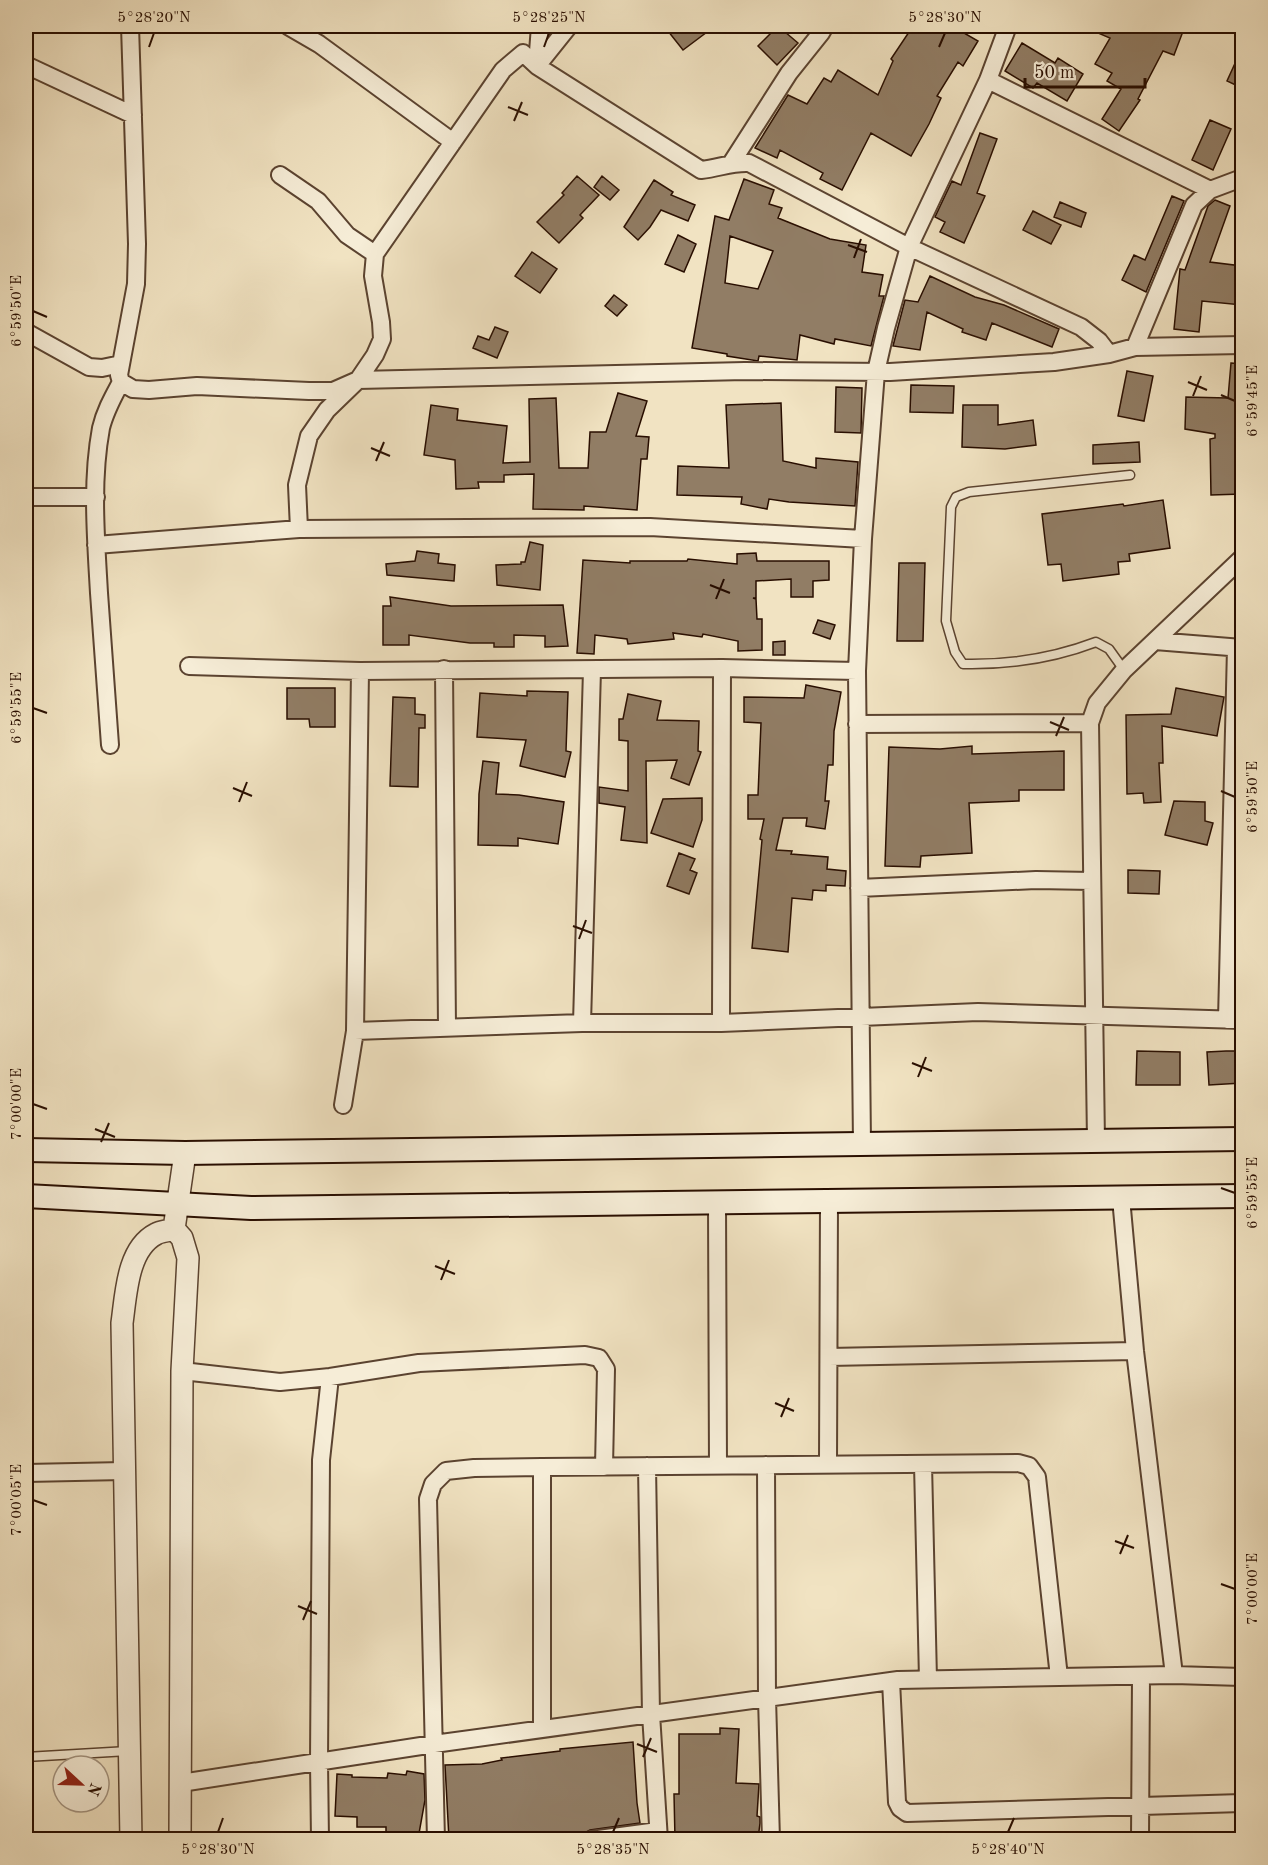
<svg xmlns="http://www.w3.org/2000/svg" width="1268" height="1865" font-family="'Old Standard TT',serif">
<rect width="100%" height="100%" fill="#f1e3c2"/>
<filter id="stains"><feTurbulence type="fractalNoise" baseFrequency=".00333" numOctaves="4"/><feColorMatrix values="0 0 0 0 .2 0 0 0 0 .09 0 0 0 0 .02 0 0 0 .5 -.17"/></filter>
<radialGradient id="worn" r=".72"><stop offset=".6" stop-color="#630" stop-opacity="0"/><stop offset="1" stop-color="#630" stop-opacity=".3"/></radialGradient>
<!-- building -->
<path fill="#917d65" stroke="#290e00" stroke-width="1.5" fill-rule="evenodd" d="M664 26H715L683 50Z
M778 26 798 43 777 65 758 46Z
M913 26H952L978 41 963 66 958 62 937 96 941 98 929 124 911 156 871 133 842 190 820 179 823 173 780 150 777 158 755 148 788 95 807 104 824 78 831 82 838 70 878 95 893 61 891 59Z
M1082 26H1185L1174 55 1163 51 1138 99 1140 100 1119 131 1102 119 1121 89 1107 81 1112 73 1095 64 1110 38Z
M1022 43 1055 63 1058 58 1083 74 1067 101 1037 83 1033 88 1005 71Z
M1242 48V88L1227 81Z
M1210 120 1231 129 1213 170 1192 160Z
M980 133 997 139 977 193 985 196 964 243 940 232 945 222 935 217 952 181 961 185Z
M577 176 599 195 580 215 583 218 559 243 537 222 564 195 562 193Z
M602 176 619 190 610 200 594 187Z
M744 179 774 190 769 204 782 208 778 218 830 239 866 245 862 272 883 275 879 296H884L871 346 835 339 834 344 800 335 797 360 759 356 758 361 727 356V354L692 348 715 216 729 220ZM730 236 773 251 758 289 725 283Z
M654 180 673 192 671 195 695 205 688 221 661 210 650 227 638 240 624 227Z
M1172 196 1184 201 1146 292 1122 280 1134 255 1145 260Z
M1215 200 1230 206 1210 262 1242 266V305L1202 301 1199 332 1174 329 1180 269 1185 270 1208 206Z
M1060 202 1086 213 1081 227 1054 217Z
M1033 211 1061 225 1051 244 1023 230Z
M678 235 696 244 684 272 665 264Z
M532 252 557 269 540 293 515 276Z
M930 276 975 297 1004 305 1059 329 1052 347 992 323 986 340 962 332 963 329 927 312 920 350 893 346 905 300 918 302Z
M614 295 627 305 617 316 605 306Z
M495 327 508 332 497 358 473 348 478 336 489 340Z
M1231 363 1242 364V494L1211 495 1210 439 1215 438V434L1185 429 1186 397 1228 398Z
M1127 371 1153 376 1144 421 1118 416Z
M911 385 954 386 953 413 910 412Z
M836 387 862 388 861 433 835 432Z
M618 393 647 401 636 436 649 437 647 459H641L637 510 584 506V510L533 509 534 474 504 475V482H478L479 488 456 489 455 460 424 455 431 405 458 409 457 420 507 426 503 463 530 462 529 399 556 398 559 468H588L590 432H606Z
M781 403 783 461 816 468V458L858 462 855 506 789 502 769 499 767 509 741 504 742 497 677 495 678 466 729 468 726 405Z
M963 405H998V425L1033 420 1036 445 1005 449 962 447Z
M1139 442 1140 462 1093 464V445Z
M1163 500 1170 548 1129 554 1130 561 1118 562 1119 574 1063 581 1061 564 1048 565 1042 514 1123 504 1124 506Z
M530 542 543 545 540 590 497 585 496 565 521 564V562H525Z
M417 551 439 554 438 563 455 565 454 581 387 575 386 564 415 561Z
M756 553 757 561H829V580L813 581V597H791V579L756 581V598H753L756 599 757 619H762V650L738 651V641L703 634 702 637 673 633 674 639 628 644 627 639 595 635 594 654 577 653 583 560 630 563V561H687L688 559 737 564V554Z
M899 563H925L923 641H897Z
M390 597 451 606 563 605 568 646 545 647V636L514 635V647H494V643H470L409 635V645H383V606H391Z
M818 620 835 625 830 639 813 633Z
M785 641V655H773V642Z
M806 685 841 692 834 731 833 765H828L825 801H829L825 829 806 826 807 818H783L776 850 792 851 791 854 828 857 827 869 846 871 845 886 826 885V891L813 890 812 900 792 898 788 952 752 948 762 840 760 839 764 819H748V795H758L761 723 744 722V697L804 698Z
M287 688H335V727H310L309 719H287Z
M1176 688 1224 697 1217 736 1162 726 1163 763H1159L1161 802 1144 803 1143 793 1127 794 1126 715 1171 714Z
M527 691 568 692 566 751 571 752 565 777 520 766 526 740 477 737 480 693 527 696Z
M628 694 661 701 657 720 699 721 698 751 701 752 689 785 671 778 677 760 646 761 647 843 621 840 625 807 599 803V787L628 791V741L619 740V719H623Z
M393 697 415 698V714L425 715V728H419L418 787 390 786Z
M972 746V754L1064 751V790H1019V801L969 803 972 853 921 856 920 867 885 866 889 747 940 749Z
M483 761 499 763 496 794 519 795 564 802 558 844 518 838V846L478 845 479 794Z
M702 798V820L693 847 651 833 663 799Z
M1174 801 1205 802V821L1213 823 1207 845 1165 835Z
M679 853 695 859 690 870 697 873 689 894 667 886Z
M1128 870 1160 871 1159 894 1128 893Z
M1137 1051 1180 1052V1085H1136Z
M1226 1051H1242V1083L1209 1085 1207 1052Z
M720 1728 739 1729 736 1783 759 1784 757 1816 760 1817V1823L758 1839H675L674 1794H679V1734H720Z
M633 1742 637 1803 640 1823 590 1830 583 1834H559L560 1837 543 1839H449L445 1765 482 1764 502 1760 501 1758 560 1751V1749Z
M407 1771 424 1774 425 1800 418 1839H386V1827H357V1817L335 1816 337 1774 352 1775V1777L387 1778 388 1773 406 1775Z"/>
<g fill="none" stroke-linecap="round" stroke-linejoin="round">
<defs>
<path id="service" d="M1124 670 1109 649 1096 642C1054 658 1008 665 963 664L955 652 946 621 951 507 956 497 969 492 1130 475
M26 1757 128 1751"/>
<path id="minor" d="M130 26 137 244 136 284 119 375 121 382 133 389 149 390 197 386 309 391H333L358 380 745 371 890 372 1054 362 1109 354 1135 347 1242 345
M288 26 319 44 453 142
M26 65 133 115
M537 65 540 26
M537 66 569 26
M988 80 1210 190
M732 162 789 73 821 33 825 26
M280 175 318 201 347 235 375 254
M26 332 89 367 102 368 121 364
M1135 347 1194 205 1210 190 1242 178
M26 497H96
M299 529 297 485 309 436 327 410 358 380 375 355 382 339 381 322 373 276 375 254 503 70 523 53 537 66 701 170C720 168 731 162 749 163L909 247 1081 327 1099 341 1109 354
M96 545 299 529 650 527 863 539
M1155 641 1242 648
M189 666 360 671 722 668 857 671
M444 669 447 1028
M857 724 1090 723
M110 745C106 694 103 644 99 593 96 539 91 482 101 428 105 411 113 397 121 382
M859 888 1036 880 1092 881
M1227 1020 1236 648
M582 1023 592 670
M721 1023 722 668
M355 1031 582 1023H721L978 1012 1242 1020
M343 1105 355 1031 360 671
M1096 1141 1090 723 1097 703 1124 670 1242 558
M862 1144 857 671 863 539 876 372 886 328 909 247 988 80 1008 26
M1121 1198 1135 1351 1174 1675
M717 1203 718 1466
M829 1357 1135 1351
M182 1371 280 1382 330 1377 419 1363 585 1355 599 1358 606 1369 604 1467
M828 1464 829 1202
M923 1464 928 1679
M766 1465 767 1698 771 1840
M647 1466 651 1714 659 1840
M26 1473 124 1471
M891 1681 897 1802 900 1808 907 1813 1242 1803
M542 1729V1467
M181 1783 434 1744 898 1680 1174 1675 1242 1677
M320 1840 319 1762 321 1460 330 1377
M436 1840 428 1499 433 1484 446 1471 474 1468 542 1467 1018 1463 1029 1466 1037 1477 1059 1677
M591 1840 658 1831
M1140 1840 1141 1676"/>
<path id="tertiary" d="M131 1840 122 1323C126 1295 127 1249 156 1234 161 1231 169 1231 174 1229
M180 1840 182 1371 188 1258 182 1238 174 1229 185 1153"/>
<path id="secondary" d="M26 1150 185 1153 1242 1139
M26 1196 251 1208 1242 1196"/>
</defs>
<!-- service casing -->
<use href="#service" stroke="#5b4330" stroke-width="11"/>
<!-- minor casing -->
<use href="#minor" stroke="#5b4330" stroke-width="20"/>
<!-- tertiary casing -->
<use href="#tertiary" stroke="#5b4330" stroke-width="24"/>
<!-- secondary casing -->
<use href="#secondary" stroke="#290e00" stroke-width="26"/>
<!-- service -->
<use href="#service" stroke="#f6edd7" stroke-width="8"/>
<!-- minor -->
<use href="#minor" stroke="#f6edd7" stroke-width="16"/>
<!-- tertiary -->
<use href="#tertiary" stroke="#f6edd7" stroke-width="21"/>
<!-- secondary -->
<use href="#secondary" stroke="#f6edd7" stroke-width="22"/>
</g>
<!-- ticks -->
<path fill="none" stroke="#290e00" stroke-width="2" d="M149 47 154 33M544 47 549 33M939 47 945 33M508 107 528 115M514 121 522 102M848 245 867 252M854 258 861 239M33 311 47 317M1188 382 1207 390M1221 395 1235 401M1193 396 1201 376M371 448 390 456M376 461 384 442M710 585 730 593M716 599 724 579M33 708 47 713M1050 722 1069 730M1056 736 1064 717M233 788 252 796M1221 791 1235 797M239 802 247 782M573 926 592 933M579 939 586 920M912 1063 932 1071M918 1077 926 1057M33 1104 47 1109M95 1129 115 1137M101 1142 109 1123M1221 1188 1235 1193M435 1266 455 1274M441 1280 449 1260M775 1403 794 1411M781 1417 789 1398M33 1500 47 1505M1115 1541 1134 1548M1120 1554 1128 1535M1221 1584 1235 1589M298 1606 317 1614M303 1620 311 1601M637 1744 657 1752M643 1757 651 1738M218 1832 223 1818M613 1832 619 1818M1008 1832 1014 1818"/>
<!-- margin -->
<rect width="1268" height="1865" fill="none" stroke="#f1e3c2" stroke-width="66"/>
<!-- north arrow -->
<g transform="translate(81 1784) rotate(112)"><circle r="28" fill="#f6edd7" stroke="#a49481" stroke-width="1.5"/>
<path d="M0-4.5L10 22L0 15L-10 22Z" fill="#8f2418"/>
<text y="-9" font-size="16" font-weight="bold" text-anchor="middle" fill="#290e00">N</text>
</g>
<!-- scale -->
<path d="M1025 78v9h120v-9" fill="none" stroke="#290e00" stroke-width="3"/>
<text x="1034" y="78" font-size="18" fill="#290e00" stroke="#f6edd7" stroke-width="4.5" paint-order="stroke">50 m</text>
<rect x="33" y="33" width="1202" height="1799" fill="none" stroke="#290e00" stroke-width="2"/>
<g font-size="15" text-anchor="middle" fill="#290e00">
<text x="154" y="22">5°28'20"N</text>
<text x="549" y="22">5°28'25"N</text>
<text x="945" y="22">5°28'30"N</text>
<text transform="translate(16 311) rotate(-90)" y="5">6°59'50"E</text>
<text transform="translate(1252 401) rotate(-90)" y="5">6°59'45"E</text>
<text transform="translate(16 708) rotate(-90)" y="5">6°59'55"E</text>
<text transform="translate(1252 797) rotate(-90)" y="5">6°59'50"E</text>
<text transform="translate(16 1104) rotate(-90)" y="5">7°00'00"E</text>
<text transform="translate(1252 1193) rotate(-90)" y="5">6°59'55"E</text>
<text transform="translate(16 1500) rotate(-90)" y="5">7°00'05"E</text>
<text transform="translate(1252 1589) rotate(-90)" y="5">7°00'00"E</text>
<text x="218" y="1854">5°28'30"N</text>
<text x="613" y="1854">5°28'35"N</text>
<text x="1008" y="1854">5°28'40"N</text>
</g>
<rect width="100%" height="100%" filter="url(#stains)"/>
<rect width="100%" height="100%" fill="url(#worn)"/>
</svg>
